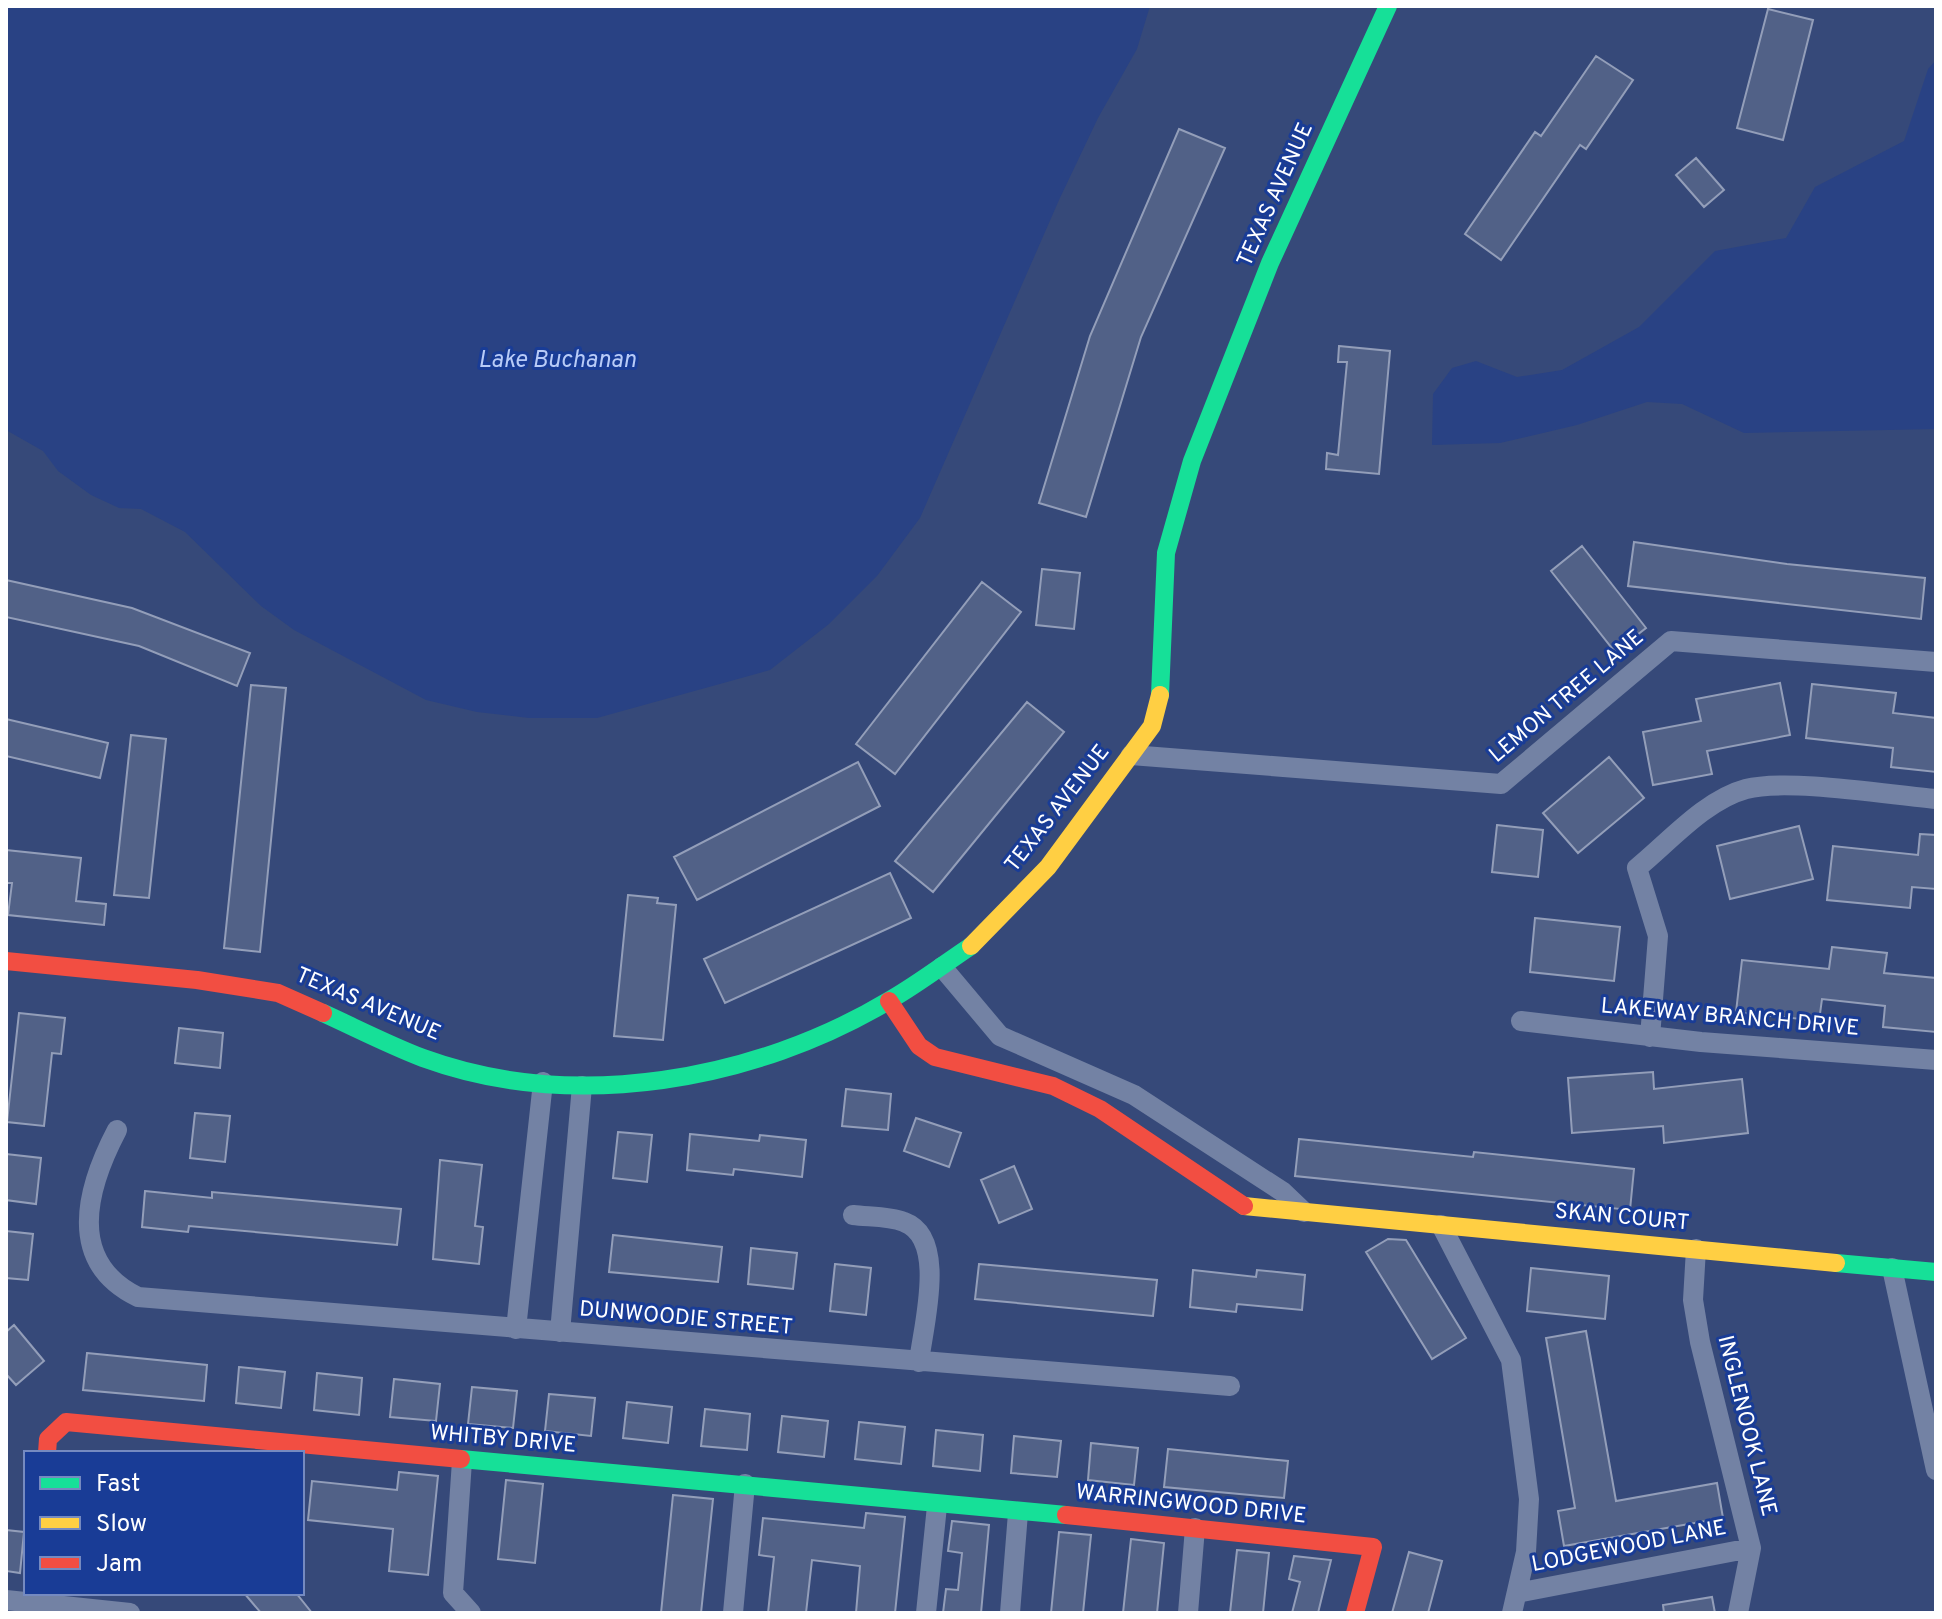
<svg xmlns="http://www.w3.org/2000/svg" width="1942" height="1619" font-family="Overpass,sans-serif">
<rect width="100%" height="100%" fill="#364979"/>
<!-- water -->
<path fill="#294284" d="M6 6H1150L1137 49 1098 118 1059 200 920 518 877 576 829 624 770 670 597 718H529L477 712 426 700 294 630 261 606 185 532 141 509 119 508 91 495 58 471 43 451 6 430Z
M1936 60V429L1744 433 1682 404 1647 402 1577 425 1500 443 1432 445 1433 394 1452 368 1476 361 1517 377 1562 370 1639 327 1715 251 1786 238 1815 187 1904 141 1928 69Z"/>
<!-- building -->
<path fill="#516187" stroke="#939eb9" stroke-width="2" d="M1768 9 1813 20 1783 140 1737 128Z
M1596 56 1633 80 1586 149 1580 145 1501 260 1465 234 1535 132 1541 136Z
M1179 129 1225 148 1141 337 1086 517 1039 503 1090 336Z
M1696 158 1724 190 1704 207 1676 175Z
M1339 346 1390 351 1379 474 1326 469 1327 453 1338 455 1347 362H1338Z
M1634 542 1787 564 1925 578 1921 619 1628 586Z
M1582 546 1646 628 1615 652 1551 571Z
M1042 569 1080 573 1074 629 1036 625Z
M6 580 132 608 250 653 237 686 139 646 6 617Z
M982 582 1021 612 895 774 856 744Z
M1780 683 1790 735 1707 751 1712 774 1653 785 1643 732 1701 721 1696 699Z
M1812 684 1896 693 1893 713 1936 718V772L1891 767 1893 748 1806 738Z
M251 685 286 688 260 952 224 948Z
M1027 702 1064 732 933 892 895 861Z
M6 719 108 743 100 778 6 756Z
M131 735 166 739 149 898 114 895Z
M1609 757 1644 798 1578 853 1543 813Z
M858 762 880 806 697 900 674 857Z
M1497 825 1543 830 1538 877 1492 872Z
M1799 826 1813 879 1730 899 1717 846Z
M1920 834 1936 835V889L1912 887 1910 908 1827 900 1833 846 1918 855Z
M6 850 81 858 76 901 106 904 104 925 8 915 12 883H6Z
M890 873 911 918 725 1003 704 959Z
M628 895 658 898 657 903 676 905 663 1040 614 1036Z
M1535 918 1620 927 1614 981 1530 972Z
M1832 947 1887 953 1884 973 1936 978V1032L1883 1027 1885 1006 1822 999 1819 1021 1736 1012 1742 960 1829 969Z
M19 1013 65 1018 61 1054 52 1053 44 1126 7 1122Z
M179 1028 223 1033 220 1068 175 1063Z
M1653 1072 1654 1089 1742 1079 1748 1133 1664 1143 1663 1126 1572 1133 1568 1078Z
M846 1089 891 1094 888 1130 842 1126Z
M195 1113 230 1116 225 1162 190 1158Z
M916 1118 961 1133 949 1167 904 1151Z
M618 1132 652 1135 647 1182 613 1178Z
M690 1134 759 1141 760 1135 806 1140 802 1177 734 1169 733 1175 687 1170Z
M1299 1139 1473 1157 1474 1152 1634 1169 1630 1210 1295 1176Z
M6 1154 41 1158 36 1204 6 1200Z
M440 1160 482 1165 475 1226 483 1227 479 1264 433 1259Z
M1014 1166 1032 1209 999 1223 981 1180Z
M145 1191 212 1198V1192L401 1209 397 1245 189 1226 188 1232 142 1227Z
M6 1231 33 1234 28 1280 6 1278Z
M613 1235 722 1247 718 1282 609 1272Z
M1388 1239 1406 1240 1466 1338 1432 1359 1366 1252Z
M751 1248 797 1253 793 1289 748 1284Z
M835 1264 871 1268 866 1315 830 1311Z
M979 1264 1157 1280 1153 1316 975 1299Z
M1531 1268 1609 1276 1605 1319 1527 1311Z
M1193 1270 1256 1277 1257 1270 1305 1275 1302 1310 1237 1304 1236 1312 1190 1307Z
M14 1325 44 1361 16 1385 6 1374V1332Z
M1586 1331 1616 1501 1717 1483 1723 1518 1564 1546 1558 1511 1575 1508 1546 1338Z
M87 1353 207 1365 204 1401 83 1390Z
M239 1367 285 1372 281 1408 236 1403Z
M317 1373 362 1378 359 1415 314 1410Z
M394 1379 440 1384 436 1421 390 1417Z
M472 1387 517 1391 513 1428 468 1424Z
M549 1394 595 1398 591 1436 545 1431Z
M627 1402 672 1407 668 1443 623 1438Z
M705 1409 750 1414 747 1450 701 1446Z
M782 1416 828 1421 824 1457 778 1452Z
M859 1422 905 1427 901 1464 855 1459Z
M936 1430 983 1435 980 1471 933 1466Z
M1014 1436 1061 1441 1057 1477 1011 1473Z
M1091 1443 1138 1448 1134 1485 1088 1480Z
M1168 1449 1288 1461 1284 1498 1164 1487Z
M399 1472 438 1476 428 1575 389 1571 393 1529 308 1520 312 1481 397 1490Z
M506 1480 543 1484 535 1563 498 1559Z
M673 1495 713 1499 701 1613H661Z
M866 1513 905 1517 895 1613H856L860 1566 812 1560 806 1613H768L774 1557 759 1555 763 1518 864 1528Z
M952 1521 989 1525 981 1613H943L946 1589 958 1590 962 1553 948 1551Z
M6 1530 24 1532 20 1573 6 1571Z
M1059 1532 1091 1535 1083 1613H1051Z
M1131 1539 1164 1543 1157 1613H1123Z
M1237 1550 1269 1553 1263 1613H1230Z
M1409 1552 1442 1561 1428 1613H1392Z
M1294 1556 1331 1560 1318 1613H1292L1300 1582 1289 1579Z
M244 1593H296L312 1613H261Z
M1712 1597 1715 1613H1664L1663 1605Z"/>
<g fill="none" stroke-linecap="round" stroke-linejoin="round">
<!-- street -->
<path stroke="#7382a4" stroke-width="20" d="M1131 755 1501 784 1671 641 1936 662
M942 967 1000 1036 1134 1095 1283 1192 1304 1212
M1521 1021 1701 1042 1936 1060
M1650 1037 1658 936 1637 868C1669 842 1705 800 1746 789 1787 778 1890 795 1936 799
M117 1130C86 1189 66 1262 138 1297L1230 1386
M853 1215C869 1217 889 1216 904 1222 948 1238 923 1326 919 1362
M1441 1225 1511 1360 1529 1499 1526 1552 1512 1613
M1696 1249 1693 1300 1700 1342 1751 1548 1738 1613
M1892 1268 1936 1470
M516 1329 543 1082
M560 1332 582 1086
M462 1461 453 1593 471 1613
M1517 1593 1751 1548
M6 1600 130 1613
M733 1613 745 1484
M926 1613 937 1506
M1010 1613 1018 1513
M1188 1613 1195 1528"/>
<!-- fast -->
<path stroke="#16e098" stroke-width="18" d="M1160 695 1166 553 1192 461 1270 263 1388 6
M323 1013C356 1028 389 1045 423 1058 574 1113 755 1081 890 1000 918 984 944 964 971 946
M1836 1263 1936 1272
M461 1459 1066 1515"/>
<!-- slow -->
<path stroke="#ffcf43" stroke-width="18" d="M971 946 1048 867 1152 726 1160 695
M1244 1206 1836 1263"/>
<!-- jam -->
<path stroke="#f24e42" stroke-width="18" d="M6 961 197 980 278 993 323 1013
M889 1001 919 1046 935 1057 1053 1086 1100 1109 1244 1206
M47 1453 48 1439 66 1422 461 1459
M1066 1515 1373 1547 1355 1613"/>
</g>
<g text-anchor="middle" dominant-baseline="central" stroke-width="6" stroke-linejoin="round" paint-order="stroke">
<!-- street labels -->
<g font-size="22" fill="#fff" stroke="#193c96">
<text transform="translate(1276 195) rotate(-66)">TEXAS AVENUE</text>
<text transform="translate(1567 697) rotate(-40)">LEMON TREE LANE</text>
<text transform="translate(1058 809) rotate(-52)">TEXAS AVENUE</text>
<text transform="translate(368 1005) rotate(23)">TEXAS AVENUE</text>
<text transform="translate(1730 1018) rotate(5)">LAKEWAY BRANCH DRIVE</text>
<text transform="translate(1622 1218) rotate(5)">SKAN COURT</text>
<text transform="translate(686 1319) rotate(5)">DUNWOODIE STREET</text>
<text transform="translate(1746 1426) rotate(76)">INGLENOOK LANE</text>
<text transform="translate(503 1440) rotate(5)">WHITBY DRIVE</text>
<text transform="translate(1191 1505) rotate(6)">WARRINGWOOD DRIVE</text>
<text transform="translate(1629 1547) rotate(-11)">LODGEWOOD LANE</text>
</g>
<!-- water labels -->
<g font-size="24" font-style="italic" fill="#b8cbf7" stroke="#193c96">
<text x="557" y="361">Lake Buchanan</text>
</g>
</g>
<!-- border -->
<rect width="1942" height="1619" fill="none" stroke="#ffffff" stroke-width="16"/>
<!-- legend -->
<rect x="24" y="1451" width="280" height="144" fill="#193c96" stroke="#758ac0" stroke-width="2"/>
<rect x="40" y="1477" width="40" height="12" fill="#16e098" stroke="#758ac0" stroke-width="2"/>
<text x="96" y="1491" font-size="24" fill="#ffffff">Fast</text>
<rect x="40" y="1517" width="40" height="12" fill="#ffcf43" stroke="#758ac0" stroke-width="2"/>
<text x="96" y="1531" font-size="24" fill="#ffffff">Slow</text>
<rect x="40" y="1557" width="40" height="12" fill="#f24e42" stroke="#758ac0" stroke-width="2"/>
<text x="96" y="1571" font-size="24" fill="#ffffff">Jam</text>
</svg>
